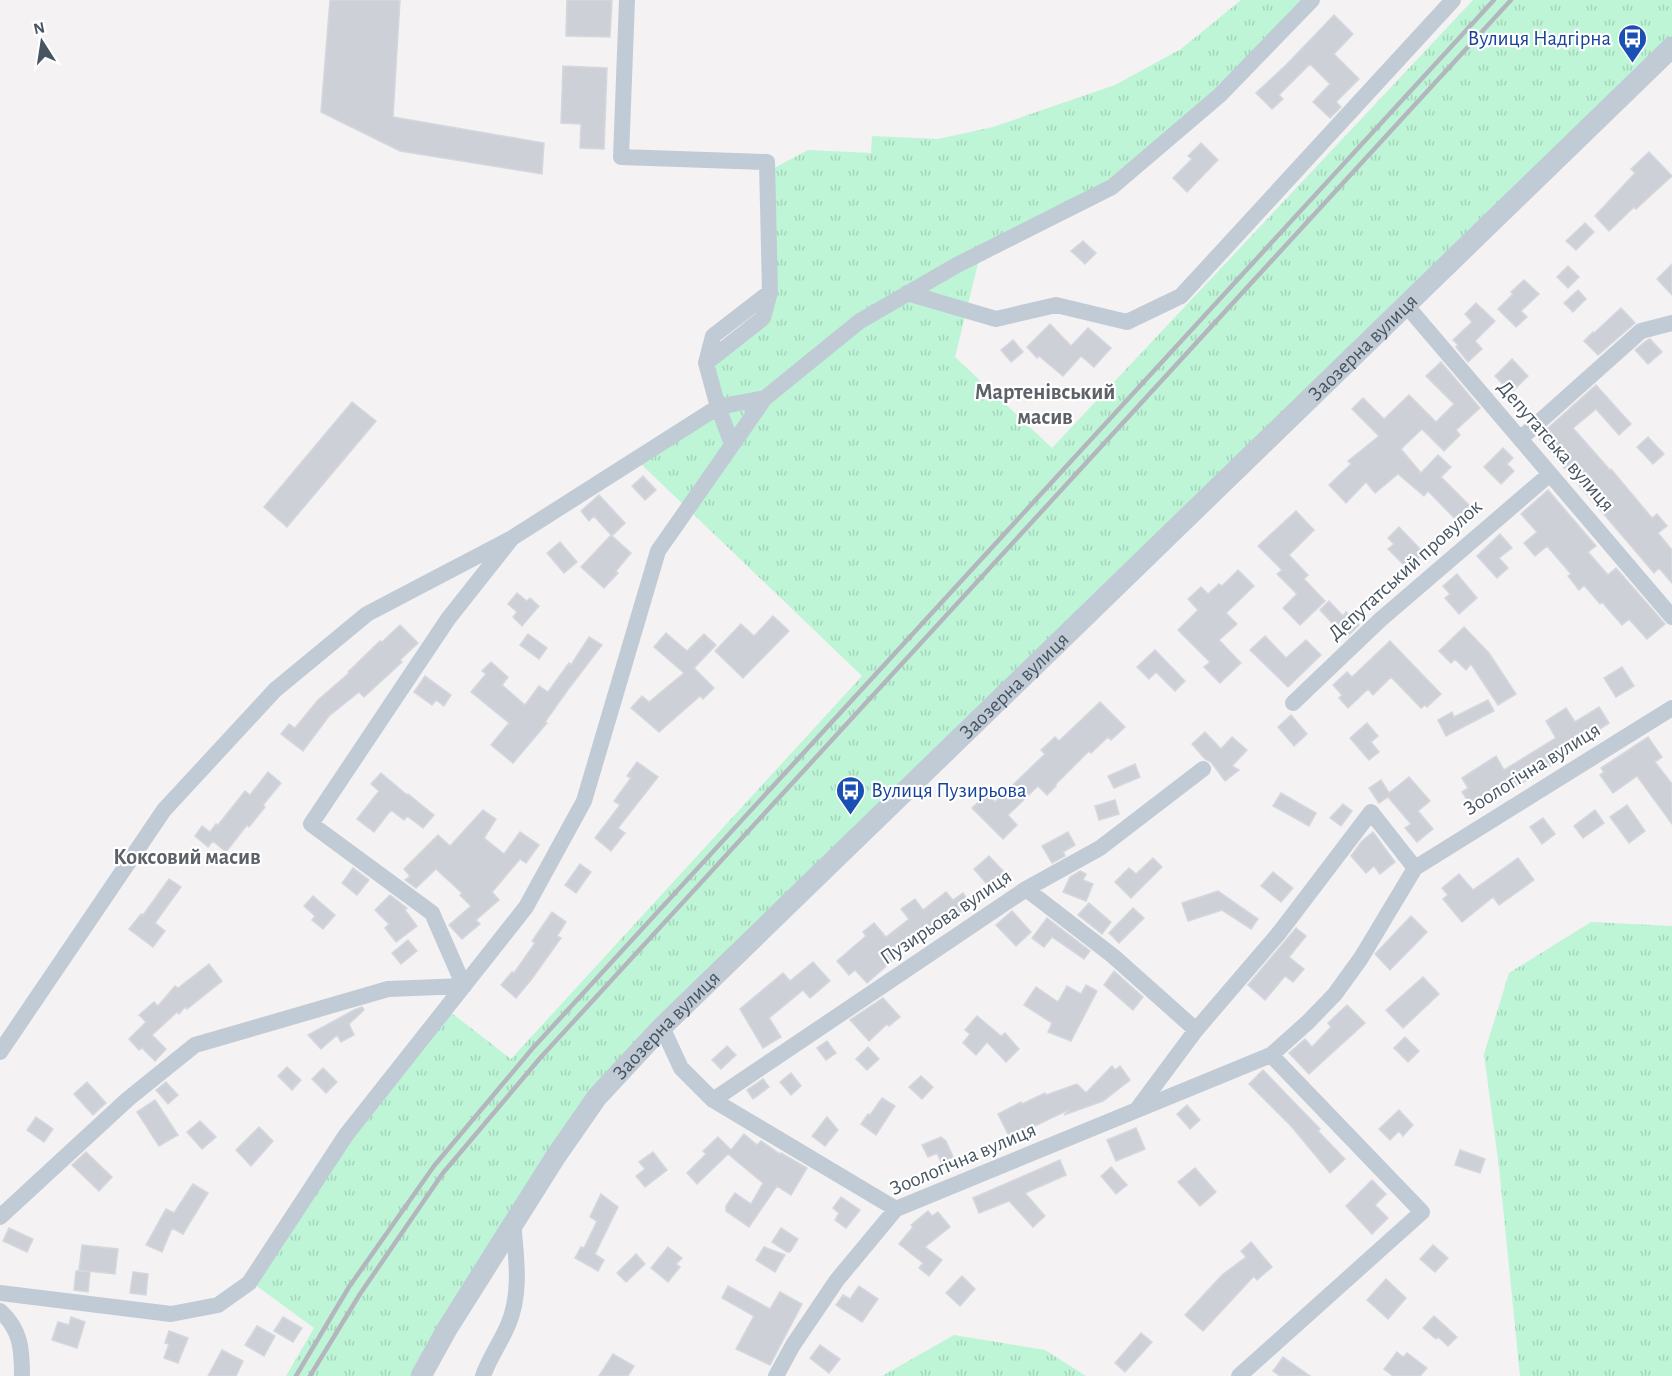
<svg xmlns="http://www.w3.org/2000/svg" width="1672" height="1376" font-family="'Alegreya Sans',sans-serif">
<defs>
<pattern id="grass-tufts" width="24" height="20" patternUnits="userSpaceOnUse" patternTransform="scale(1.5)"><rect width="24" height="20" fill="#bdf5d6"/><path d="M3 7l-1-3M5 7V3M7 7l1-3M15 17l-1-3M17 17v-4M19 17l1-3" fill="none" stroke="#a4d4ba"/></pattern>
</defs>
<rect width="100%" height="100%" fill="#f4f2f2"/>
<!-- grass -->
<path fill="url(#grass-tufts)" d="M1241 0H1307L1216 92 1110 183 982 247 955 357 1052 448 1473 0H1672V47L597 1097 421 1376H286L314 1328 254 1284 348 1140 449 1011 511 1059 862 676 641 464 724 411 711 366 769 322 774 168 808 150 871 153 872 136 938 139 993 127 1115 85 1181 49Z
M1591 922 1672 926V1376H1520L1499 1167 1484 1054 1509 973Z
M954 1335 1045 1350 1086 1376H882Z"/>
<!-- building -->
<path fill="#cdd0d7" stroke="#d5d7de" stroke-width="1.5" d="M330 0H400L393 117 544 143 542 174 400 151 321 112Z
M567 0H612L610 37 566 36Z
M1334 15 1353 34 1334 54 1359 79 1336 102 1341 107 1330 118 1313 102 1330 84 1310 64 1279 95 1283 99 1272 109 1256 93 1287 64Z
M563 66 607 68 604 149 580 148 581 124 561 123Z
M1201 143 1218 160 1187 192 1173 178 1192 159 1188 156Z
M1649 152 1672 176 1636 209 1634 207 1609 231 1595 216 1635 173 1631 169Z
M1585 223 1594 232 1576 250 1566 241Z
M1083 241 1096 253 1085 264 1071 251Z
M1672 264V295L1657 279Z
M1568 266 1579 277 1568 288 1557 277Z
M1524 280 1539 294 1521 311 1527 317 1516 327 1498 309 1513 294 1511 292Z
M1578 290 1586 299 1573 312 1564 303Z
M1476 303 1495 321 1475 341 1482 349 1468 362 1456 347 1458 345 1453 340 1472 322 1465 314Z
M1621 308 1635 323 1598 355 1584 341 1593 332 1594 333Z
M1050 324 1071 346 1088 328 1111 348 1094 367 1081 356 1063 376 1039 356 1037 358 1027 347Z
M1650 339 1662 352 1648 364 1635 350 1646 341Z
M1013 340 1023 352 1011 362 1001 350Z
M1512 359 1528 376 1511 393 1495 376Z
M1441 362 1480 408 1456 430 1460 435 1444 451 1422 429 1401 449 1421 473 1438 455 1451 467 1441 477 1476 512 1462 526 1428 491 1424 496 1398 474 1375 493 1366 482 1346 503 1329 485 1351 464 1348 461 1379 436 1352 409 1363 398 1384 419 1409 395 1436 422 1454 404 1426 376Z
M1596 385 1631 424 1619 435 1596 409 1573 428 1610 470 1611 469 1652 518 1657 514 1667 526 1658 533 1672 550V583L1659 568 1654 573 1538 437Z
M352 402 376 421 287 527 264 507Z
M1648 437 1664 454 1653 464 1637 447Z
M1503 448 1513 458 1507 464 1514 471 1501 484 1484 467Z
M643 476 656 490 645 500 632 486Z
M1548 490 1596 546 1588 552 1608 575 1616 568 1665 624 1647 639 1629 619 1622 625 1602 602 1600 604 1584 585 1579 590 1568 576 1571 574 1547 546 1535 556 1524 543 1537 532 1521 514Z
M599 495 625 523 612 536 594 516 589 521 581 511Z
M1296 511 1314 530 1289 555 1308 575 1304 579 1325 601 1300 625 1283 608 1297 594 1277 574 1282 570 1258 546Z
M1399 527 1424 553 1408 569 1388 549 1394 544 1388 538Z
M1500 534 1512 548 1499 558 1508 568 1497 578 1477 556Z
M611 535 631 553 616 571 618 573 604 588 581 567Z
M560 542 577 562 564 573 547 553Z
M1238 570 1254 586 1226 613 1237 624 1219 640 1241 663 1220 683 1204 667 1210 662 1178 630 1198 610 1188 599 1201 587 1208 594 1219 584 1222 586Z
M1457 574 1477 598 1459 614 1445 598 1450 594 1443 586Z
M517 593 527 601 530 598 539 606 522 626 513 617 517 612 508 604Z
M1329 601 1343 616 1346 612 1359 625 1346 638 1320 610Z
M773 616 789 631 743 678 715 651 741 624 754 636Z
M400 625 418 643 400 660 402 662 364 697 359 692 329 716 303 751 281 734 289 724 295 728 318 700 349 673 348 672 380 641 382 642Z
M1464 627 1489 653 1516 694 1498 705 1471 664 1466 670 1455 659 1451 663 1439 651Z
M666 633 687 651 704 634 716 645 694 668 714 688 703 699 700 696 659 732 631 708 642 696 649 702 684 673 654 647Z
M528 634 547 648 539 659 520 645Z
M1265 636 1286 658 1306 640 1321 655 1288 687 1250 650Z
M589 637 602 645 567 691 545 722 547 723 513 763 491 745 509 723 471 692 486 674 482 671 491 662 508 677 502 685 525 705 539 686 548 692 569 663 571 665Z
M1390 641 1441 694 1427 707 1425 705 1421 708 1391 677 1373 695 1368 689 1348 708 1339 698 1342 695 1333 685 1347 672 1352 677Z
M1155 650 1185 681 1175 691 1156 672 1149 679 1137 667Z
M1622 667 1634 686 1616 697 1604 678Z
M425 676 451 695 444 706 436 700 432 705 414 692Z
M1488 700 1494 711 1446 736 1438 720 1452 712 1454 717Z
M1100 702 1125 727 1111 740 1108 737 1091 753 1089 751 1055 785 1056 786 1047 795 1038 786 1008 815 1017 825 1003 839 972 808 987 794 995 802 1045 754 1041 750 1055 737 1059 741Z
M1599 707 1609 723 1585 739 1588 743 1499 797 1494 789 1470 804 1462 792 1468 788 1462 778 1496 756 1504 770 1556 738 1546 721 1566 708 1575 722Z
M1291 715 1307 734 1294 746 1278 727Z
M1367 723 1378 736 1371 742 1379 752 1369 760 1350 738Z
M1205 732 1221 749 1232 737 1247 750 1232 766 1239 770 1225 781 1211 762 1205 759 1192 744Z
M1648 737 1662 757 1655 762 1672 784V824L1637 776 1613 793 1600 775 1604 772 1601 768Z
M637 762 658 777 618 828 625 833 611 851 595 838 620 805 614 801 631 778 627 776Z
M1135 764 1140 777 1114 788 1108 776Z
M268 772 281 783 263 805 265 807 249 827 247 825 226 852 213 841 208 847 195 836 202 826 210 832 216 824 218 825 245 791 250 795Z
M381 773 407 795 408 794 434 815 423 828 407 816 404 820 391 810 374 832 357 819 379 791 371 784Z
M1409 777 1430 801 1418 811 1433 829 1417 842 1405 828 1411 824 1388 797 1379 803 1369 788 1381 780 1389 793Z
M1281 793 1316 813 1309 826 1273 806Z
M1115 800 1119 814 1099 820 1095 806Z
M1343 804 1352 811 1341 826 1330 818Z
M1627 805 1645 831 1629 843 1610 817Z
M483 810 496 819 484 838 504 854 520 832 539 845 526 863 520 859 492 892 499 900 476 920 480 924 462 939 449 925 471 906 460 895 462 893 436 869 416 888 405 880 410 876 404 869 438 835 450 846Z
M1595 810 1604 823 1583 838 1574 826Z
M1543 818 1555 834 1542 844 1530 827Z
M1068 832 1075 845 1063 852 1065 856 1052 863 1042 846Z
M1373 832 1395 862 1380 874 1374 866 1366 873 1351 856 1362 841Z
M989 856 1007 875 991 889 974 869Z
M1153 858 1162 867 1131 898 1115 882 1129 868 1136 874Z
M1518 858 1534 880 1499 905 1493 897 1462 922 1443 899 1448 895 1442 888 1459 874 1473 890Z
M580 864 591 872 576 893 565 885Z
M353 868 369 880 357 895 342 883Z
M1080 871 1086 874 1083 880 1093 884 1086 901 1063 892 1070 877Z
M1273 872 1293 888 1281 902 1261 886Z
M169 879 181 887 155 923 165 931 153 947 129 929 141 914 143 915Z
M1218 891 1258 919 1251 929 1222 910 1188 921 1182 903Z
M946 892 953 900 963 893 971 904 946 924 944 922 924 938 919 931 897 949 900 954 867 983 855 970 849 975 837 961 866 936 863 932 874 923 886 937 909 919 901 909 915 899 923 910Z
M390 895 407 908 405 910 417 926 396 942 385 928 389 924 375 910Z
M313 896 335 915 323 929 312 920 315 916 304 906Z
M1089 903 1111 922 1102 934 1078 915Z
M1133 908 1144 918 1119 943 1109 933Z
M1012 911 1031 932 1016 946 996 925Z
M552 912 566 922 557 936 561 938 531 980 516 998 501 985 512 972 514 973 535 943 532 941Z
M1411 916 1427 932 1390 970 1375 954Z
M1047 918 1090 951 1084 959 1052 937 1044 947 1032 938Z
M1296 928 1306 936 1289 957 1304 969 1293 982 1285 976 1265 1000 1248 985Z
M408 940 417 951 401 964 392 953Z
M813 962 830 981 810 998 803 990 769 1018 781 1037 763 1048 740 1009 783 973 790 981Z
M209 964 222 981 187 1009 185 1007 179 1014 177 1012 152 1035 166 1049 155 1061 142 1048 139 1050 129 1039 146 1022 139 1015 154 1002 158 1006 175 986 178 988Z
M1114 971 1143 997 1133 1010 1104 985Z
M1423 977 1439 994 1403 1028 1386 1010Z
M1086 985 1097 991 1071 1041 1048 1032 1052 1023 1024 1005 1036 987 1058 1002 1067 986 1081 994Z
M883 998 900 1017 889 1026 887 1024 869 1041 850 1020Z
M1347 1005 1365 1023 1309 1074 1289 1053 1305 1039 1312 1047 1331 1027 1328 1023Z
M362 1007 364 1010 349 1024 354 1035 341 1042 337 1035 321 1049 308 1035 354 1010Z
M977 1016 1001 1036 1005 1033 1019 1049 1006 1062 987 1042 976 1055 963 1043 970 1034 965 1030Z
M1405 1037 1419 1051 1408 1062 1394 1048Z
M827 1041 836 1053 826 1060 817 1048Z
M727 1046 736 1055 721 1069 712 1060Z
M868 1047 879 1059 867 1070 856 1059Z
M1112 1066 1115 1070 1120 1066 1130 1080 1103 1101 1064 1115 1070 1109 1010 1138 998 1114 1021 1102 1022 1104 1045 1093 1046 1095 1077 1084 1086 1093Z
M287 1067 301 1080 292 1090 278 1076Z
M323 1068 337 1082 326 1093 312 1079Z
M1263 1070 1320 1129 1318 1131 1345 1159 1330 1173 1291 1126 1249 1084Z
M791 1073 801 1086 791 1095 780 1082Z
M921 1076 933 1087 922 1099 909 1087Z
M763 1079 769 1087 753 1099 747 1090Z
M87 1082 106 1103 93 1115 74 1094Z
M166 1082 178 1095 168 1104 156 1090Z
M882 1098 895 1106 876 1135 861 1124 868 1114 870 1115Z
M155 1100 178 1135 159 1146 137 1112Z
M1187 1105 1200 1120 1190 1129 1177 1114Z
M1399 1110 1413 1125 1403 1136 1399 1131 1390 1140 1379 1129Z
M36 1117 53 1129 44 1142 27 1130Z
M827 1117 838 1130 825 1146 812 1136Z
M200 1121 216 1137 202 1149 187 1132Z
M259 1127 273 1141 251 1166 236 1150Z
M1136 1128 1145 1149 1116 1161 1107 1140Z
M744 1134 757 1145 761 1141 780 1154 781 1153 807 1168 791 1195 777 1186 749 1227 726 1211V1206L735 1193 751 1204 763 1183 728 1154 697 1184 687 1173 706 1154 703 1151 718 1137 731 1150Z
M941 1137 946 1141 954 1159 942 1164 937 1153 928 1157 922 1145Z
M1460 1150 1485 1159 1480 1173 1455 1165Z
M86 1152 112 1177 99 1191 72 1165Z
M653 1152 667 1170 645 1187 636 1176 645 1169 639 1162Z
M1060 1160 1066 1175 1025 1193 1045 1216 1033 1227 1009 1201 979 1213 973 1198Z
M1111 1167 1127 1185 1116 1194 1101 1176Z
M1195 1168 1216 1192 1200 1206 1178 1182Z
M1372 1180 1386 1194 1375 1205 1388 1218 1372 1234 1346 1206Z
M193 1184 208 1193 183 1234 172 1228 162 1252 146 1245 166 1209 174 1213Z
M601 1194 618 1207 595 1254 604 1260 598 1271 575 1258 581 1247 584 1248 597 1221 590 1217Z
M841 1197 860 1210 846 1228 835 1220 839 1213 833 1208Z
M928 1211 932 1216 938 1212 950 1227 925 1247 942 1260 929 1276 919 1268 923 1263 899 1244 913 1227 911 1225Z
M9 1228 33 1239 27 1252 3 1241Z
M781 1228 798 1239 790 1252H787L772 1242Z
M1251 1242 1272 1267 1257 1280 1254 1276 1203 1331 1185 1315 1222 1275 1246 1257 1241 1251Z
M82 1245 118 1249 115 1274 79 1270Z
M1433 1245 1448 1258 1435 1272 1420 1259Z
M668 1247 682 1258 676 1264 680 1267 668 1282 651 1268Z
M764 1247 785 1255 775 1272 756 1260Z
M636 1254 645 1264 626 1282 617 1273Z
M76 1271 90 1272 88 1292 74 1290Z
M133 1272 148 1274 146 1295 130 1293Z
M962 1276 975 1289 960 1306 946 1293Z
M1386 1279 1406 1298 1388 1319 1367 1300Z
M728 1286 770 1309 780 1292 802 1304 770 1365 736 1349 754 1316 722 1298Z
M859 1286 878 1299 862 1322 836 1305 843 1295 850 1299Z
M1434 1316 1457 1337 1448 1346 1438 1337 1436 1339 1423 1328Z
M71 1317 85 1322 77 1348 52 1340 58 1322 69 1325Z
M283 1317 302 1328 293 1342 274 1331Z
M257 1326 275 1336 264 1356 245 1345Z
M169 1331 188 1338 178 1363 164 1358 169 1344 165 1343Z
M1141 1333 1152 1342 1125 1372 1115 1363Z
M820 1345 840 1359 829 1373 810 1358Z
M222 1350 243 1361 236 1376H208Z
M1397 1352 1403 1357 1407 1353 1427 1368 1420 1376H1393L1384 1369Z
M613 1354 634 1366 628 1376H599Z
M1283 1357 1310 1376H1280L1273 1371Z"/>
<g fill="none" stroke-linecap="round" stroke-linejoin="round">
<!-- minor -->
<path stroke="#c1cbd5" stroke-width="16" d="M627 0 621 157 767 162 770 292 763 318 706 363
M907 293 996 319 1056 305 1127 322 1181 296 1453 0
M1406 305 1672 617
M1520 439 1641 331 1672 323
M732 444 718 407 706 363 713 336 770 292
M1293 703 1380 620 1550 474
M1026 889 1113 956 1196 1030
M662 1027 681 1068 713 1100 896 1209
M0 1052 164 810 275 690 367 614 512 538 718 407 765 398
M713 1100 1026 889 1100 848 1203 769
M1138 1108 1196 1030 1279 933 1371 812 1415 868
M0 1217 128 1099 195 1045 388 989 464 986 432 913 311 824 448 619 512 538
M0 1293 171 1314 218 1305 249 1283 346 1135 526 907 584 801 658 551 765 398 860 321 957 265 1112 187 1220 95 1312 0
M0 1311C21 1330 22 1349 22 1376
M483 1376C489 1358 501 1342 508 1325 522 1293 516 1256 513 1222
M776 1376 793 1345 837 1280 896 1209 1271 1055 1308 1022 1335 994 1361 958 1415 868 1672 708
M1239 1376 1422 1212 1271 1055"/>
<!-- tertiary -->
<path stroke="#c1cbd5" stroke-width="21" id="s1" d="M421 1376 447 1329 556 1156 597 1097 662 1027 1672 47"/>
<!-- rail -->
<path stroke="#b3b6bd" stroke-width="4.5" d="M296 1376 349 1287 434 1166 532 1049 1494 0
M310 1376 360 1294 443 1173 541 1057 1511 0"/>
</g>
<!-- icons -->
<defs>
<symbol id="bus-pin" viewBox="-11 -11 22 30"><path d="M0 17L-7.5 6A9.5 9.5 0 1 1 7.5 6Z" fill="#1a4fb4" stroke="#fff"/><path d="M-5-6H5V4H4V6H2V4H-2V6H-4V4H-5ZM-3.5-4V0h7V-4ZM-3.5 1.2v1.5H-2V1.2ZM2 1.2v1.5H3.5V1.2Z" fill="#fff"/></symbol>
</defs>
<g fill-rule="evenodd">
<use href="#bus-pin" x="1616" y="22" width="33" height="45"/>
<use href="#bus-pin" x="834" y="774" width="33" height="45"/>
</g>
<g text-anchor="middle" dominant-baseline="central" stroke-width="4.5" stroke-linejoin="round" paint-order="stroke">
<!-- transit labels -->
<g font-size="21" fill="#164399" stroke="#fff" text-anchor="end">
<text x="1611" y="38">Вулиця Надгірна</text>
<text x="871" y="790" text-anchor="start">Вулиця Пузирьова</text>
</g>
<!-- street labels -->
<g font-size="21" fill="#475462" stroke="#fff">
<text stroke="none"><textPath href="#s1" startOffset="1402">Заозерна вулиця</textPath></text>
<text transform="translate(1556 446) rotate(49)">Депутатська вулиця</text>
<text transform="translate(1405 570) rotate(-42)">Депутатський провулок</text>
<text stroke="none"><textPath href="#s1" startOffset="916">Заозерна вулиця</textPath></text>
<text transform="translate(1532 769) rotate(-32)">Зоологічна вулиця</text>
<text transform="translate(946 917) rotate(-34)">Пузирьова вулиця</text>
<text stroke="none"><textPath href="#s1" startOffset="430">Заозерна вулиця</textPath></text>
<text transform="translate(963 1159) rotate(-23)">Зоологічна вулиця</text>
</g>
<!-- neighbourhood labels -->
<g font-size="22" font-weight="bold" fill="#5d6168" stroke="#fff">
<text x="1045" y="392">Мартенівський<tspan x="1045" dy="25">масив</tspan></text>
<text x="187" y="857">Коксовий масив</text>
</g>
</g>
<!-- north arrow -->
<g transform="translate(42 42) rotate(348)" stroke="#ffffff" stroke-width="4.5" paint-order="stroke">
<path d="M0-4.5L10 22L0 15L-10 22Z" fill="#475462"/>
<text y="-9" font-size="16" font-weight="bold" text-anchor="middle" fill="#475462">N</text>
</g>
</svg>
